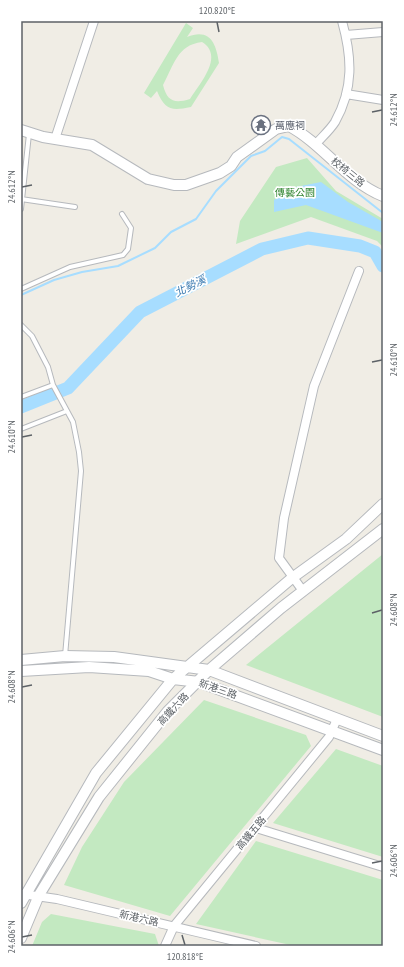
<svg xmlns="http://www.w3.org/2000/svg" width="404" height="967" font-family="'PT Sans Narrow','Noto Sans TC',sans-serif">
<rect width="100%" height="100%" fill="#f0ede5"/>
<!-- green -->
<path fill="#c3e9c1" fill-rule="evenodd" d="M186 23 193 28 187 37C210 28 216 43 219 63L191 107C171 111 165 110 157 91L151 98 144 93ZM202 42C225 56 199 84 190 99 174 104 167 101 163 85 174 65 177 45 202 42Z
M307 158 336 191 383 219V247L377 241 311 217 236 244 240 221 276 167Z
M383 554V717L246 665Z
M204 700 306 735 311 746 170 916 64 885 82 847 124 782Z
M336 749 383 766V857L273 823Z
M256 841 383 880V946H295L196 924Z
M51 914 155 934 159 946H32L42 922Z"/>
<!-- water -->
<path fill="#a7ddff" d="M321 182 348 202 383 222V233L306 205 274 212V200L296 187Z"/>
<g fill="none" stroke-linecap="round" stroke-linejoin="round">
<!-- stream -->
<path stroke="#a7ddff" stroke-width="2" d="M21 295 54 280 82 272 118 266 155 248 171 232 196 219 216 191 251 156 265 151 282 137 289 139 383 213"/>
<!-- river -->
<path stroke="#a7ddff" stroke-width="13" d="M21 407 68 388 140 312 262 249 308 238 360 246 375 252 383 266"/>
<defs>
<path id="service" d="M21 199 75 207
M21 209 29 134
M21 289 70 267 123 255 128 249 131 228 122 214
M21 325 32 336 48 367 53 385 73 422 79 452 81 471 65 656
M21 397 53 385
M21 429 67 411"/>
<path id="minor" d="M346 35 383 32
M346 94 383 100
M55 139 94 21
M315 145C321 138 330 130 335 122 354 88 352 57 342 21
M303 591 279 558 284 518 314 386 359 271
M256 828 383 867
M22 894 57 899 256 946
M165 946 174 926 329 737 337 719"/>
<path id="tertiary" d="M21 130 43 137 92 145 148 179 174 185H186L220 173 231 166 237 157 276 129 289 126C323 144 346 181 383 196
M21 660 65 656 114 657 209 670 383 736
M21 671 89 667 149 671 173 679 199 682 383 750
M21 903 96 773 173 679 292 578 346 539 383 504
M21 938 39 895 99 797 168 711 209 670 281 608 383 529"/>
</defs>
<!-- service casing -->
<use href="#service" stroke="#b6b9bd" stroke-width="6"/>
<!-- minor casing -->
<use href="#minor" stroke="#b6b9bd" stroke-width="10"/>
<!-- tertiary casing -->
<use href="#tertiary" stroke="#b6b9bd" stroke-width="12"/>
<!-- service -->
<use href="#service" stroke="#fff" stroke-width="4"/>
<!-- minor -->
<use href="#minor" stroke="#fff" stroke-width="8"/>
<!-- tertiary -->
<use href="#tertiary" stroke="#fff" stroke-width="10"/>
</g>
<!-- ticks -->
<path fill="none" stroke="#5d6267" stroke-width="1.5" d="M217 22 219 32M372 112 382 110M22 187 32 185M372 362 382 360M22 437 32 435M372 613 382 610M22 687 32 685M372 863 382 861M182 935 185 945M22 937 32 935"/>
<!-- icons -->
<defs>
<symbol id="temple-ring" viewBox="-11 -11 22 22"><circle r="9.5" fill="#fff" stroke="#6b7280" stroke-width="1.5"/><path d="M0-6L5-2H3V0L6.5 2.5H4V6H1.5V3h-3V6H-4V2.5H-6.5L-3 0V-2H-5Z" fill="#6b7280"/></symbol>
</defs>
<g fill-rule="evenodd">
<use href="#temple-ring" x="250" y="114" width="22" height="22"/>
</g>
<g text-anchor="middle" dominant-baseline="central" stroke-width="3.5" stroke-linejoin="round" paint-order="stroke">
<!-- worship labels -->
<g font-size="10" fill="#5b616d" stroke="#fff" text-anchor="start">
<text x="275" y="125">萬應祠</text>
</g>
<!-- street labels -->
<g font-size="10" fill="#5d6267" stroke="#fff">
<text transform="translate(348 172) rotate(39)">校椅三路</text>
<text transform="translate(218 689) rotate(19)">新港三路</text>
<text transform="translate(173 709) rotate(-47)">高鐵六路</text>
<text transform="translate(251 833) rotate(-50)">高鐵五路</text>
<text transform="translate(139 918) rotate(13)">新港六路</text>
</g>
<!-- park labels -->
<g font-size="10" fill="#30842f" stroke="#fff">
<text x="295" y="192">傳藝公園</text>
</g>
<!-- water labels -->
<g font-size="11" font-style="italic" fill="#3979b0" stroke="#fff">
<text transform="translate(190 286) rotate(-27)">北勢溪</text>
</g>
</g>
<!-- border -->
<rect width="404" height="967" fill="none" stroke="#ffffff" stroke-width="44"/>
<rect x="22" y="22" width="360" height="923" fill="none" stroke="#5d6267" stroke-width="1.5"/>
<g font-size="10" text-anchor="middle" fill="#5d6267">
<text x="217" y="14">120.820°E</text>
<text transform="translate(393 110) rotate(-90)" y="4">24.612°N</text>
<text transform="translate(11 187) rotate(-90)" y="4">24.612°N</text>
<text transform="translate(393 360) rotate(-90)" y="4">24.610°N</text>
<text transform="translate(11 437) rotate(-90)" y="4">24.610°N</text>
<text transform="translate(393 610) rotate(-90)" y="4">24.608°N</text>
<text transform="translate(11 687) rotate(-90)" y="4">24.608°N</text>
<text transform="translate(393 861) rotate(-90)" y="4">24.606°N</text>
<text transform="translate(11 937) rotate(-90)" y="4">24.606°N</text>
<text x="185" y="960">120.818°E</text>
</g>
</svg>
